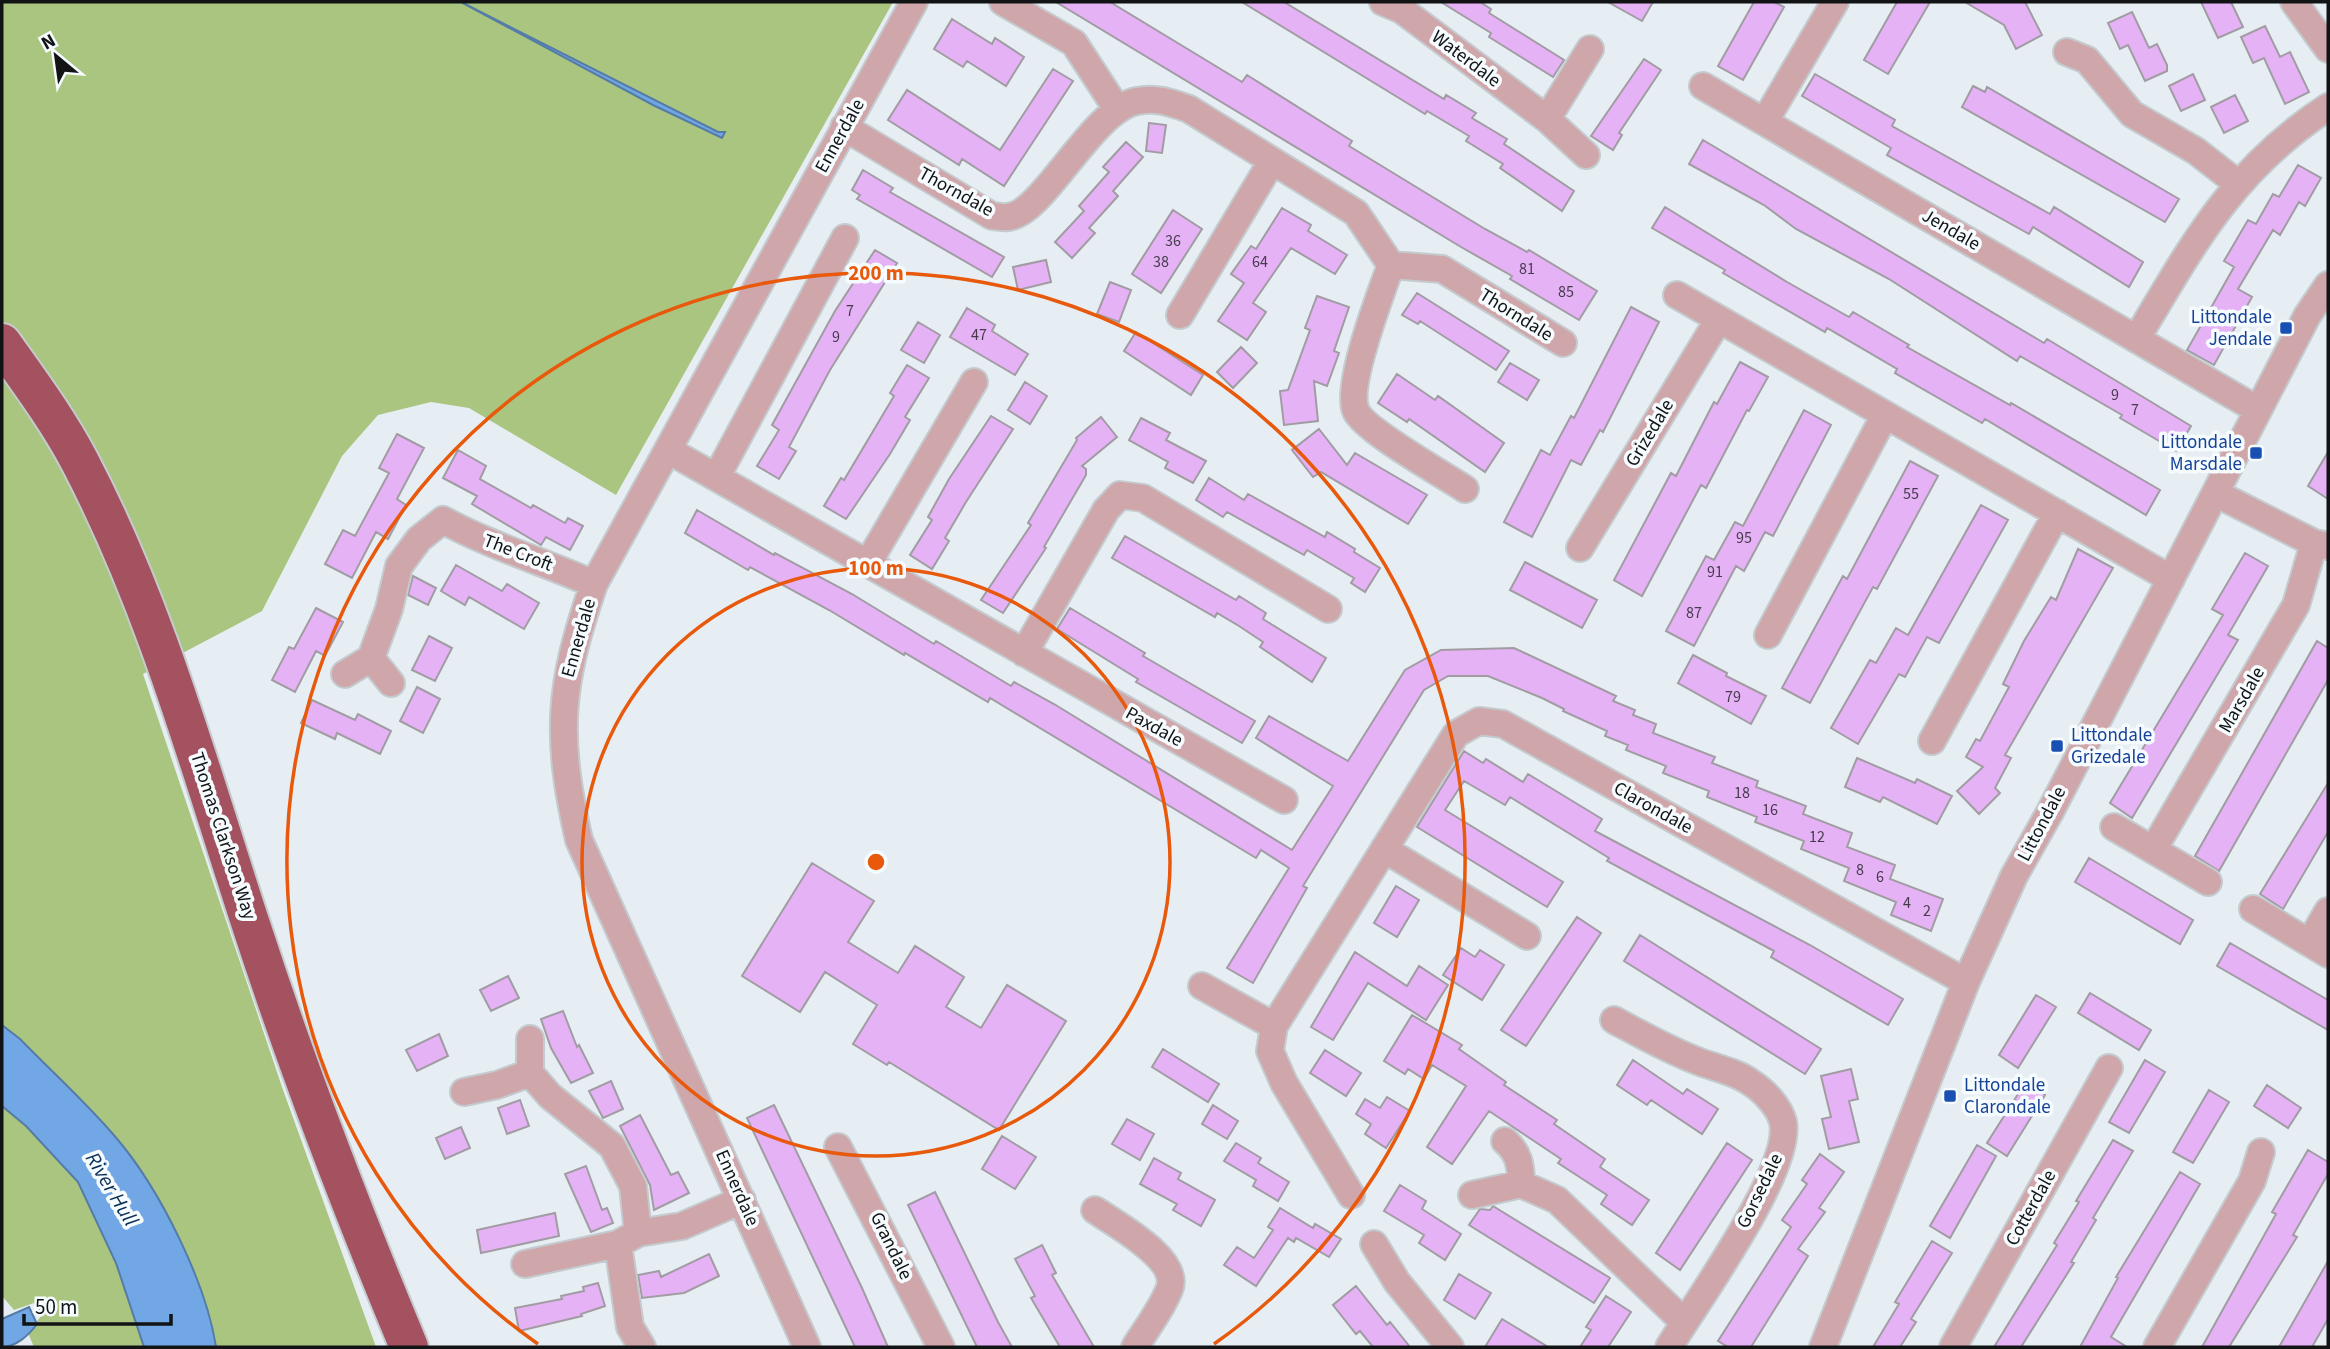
<svg xmlns="http://www.w3.org/2000/svg" width="2330" height="1349" font-family="'Source Sans 3',sans-serif">
<rect width="100%" height="100%" fill="#e6eef3"/>
<!-- green -->
<path fill="#a9c57f" d="M2 2H893L616 495 469 408 431 402 378 415 342 456 262 611 143 674 283 1090 376 1347H216C206 1282 160 1190 118 1140 88 1104 53 1072 20 1039L2 1025Z
M2 1106 26 1126 78 1182 116 1263 144 1347H34L28 1333 41 1316 34 1303 14 1310 2 1296Z"/>
<!-- water -->
<path fill="#72a7e6" stroke="#557ba7" stroke-width="2" d="M461 2 718 132H725L722 138 653 105Z
M2 1025 20 1039C52 1072 88 1104 118 1140 160 1190 206 1282 216 1347H144L116 1263 78 1182 26 1126 2 1106Z
M29 1307 37 1324C29 1335 16 1347 2 1347V1319Z"/>
<!-- building -->
<path fill="#e6b2f6" stroke="#a19ca3" stroke-width="2" d="M1056 2H1110L1242 82 1247 75 1352 141 1349 146 1485 229 1527 252 1529 250 1597 291 1579 320 1510 279 1512 276 1461 247Z
M1242 2H1284L1444 99 1446 95 1476 113 1472 118 1507 139 1504 144 1574 191 1562 211 1500 168 1503 164 1466 141 1469 136 1427 111 1425 114Z
M1441 2H1480L1491 9 1489 13 1564 60 1553 77 1489 37 1491 33Z
M1608 2H1653L1642 21Z
M1754 2H1774L1784 7 1743 80 1718 66Z
M1897 2H1930L1888 74 1864 60Z
M1965 2H2025L2042 35 2016 49 2004 25Z
M2201 2H2231L2243 27 2218 38Z
M2132 12 2149 48 2157 44 2167 65V71L2145 81 2128 45 2120 49 2108 23Z
M952 19 992 44 995 38 1024 57 1006 86 967 61 963 67 934 49Z
M2265 26 2280 57 2290 52 2309 92 2285 104 2264 58 2253 63 2241 37Z
M1644 59 1661 70 1619 133 1622 135 1613 150 1591 136Z
M1053 69 1073 81 1004 186 962 159 959 165 888 120 907 90 1000 150Z
M1815 74 1895 120 1892 126 1917 140 2050 214 2054 207 2143 262 2129 287 2033 227 2029 234 1887 155 1891 148 1802 96Z
M2193 74 2205 100 2181 111 2169 86Z
M1973 86 1985 92 1987 87 2179 199 2165 222 1962 107Z
M2235 95 2248 121 2224 133 2211 107Z
M1149 123 1166 125 1162 153 1146 151Z
M1703 140 2044 343 2047 339 2191 426 2176 451 2120 418 2122 415 2020 356 2017 361 1889 279 1796 229 1764 205 1689 164Z
M1126 142 1143 157 1113 191 1118 196 1089 228 1095 233 1072 258 1055 242 1084 211 1079 206 1109 172 1103 167Z
M2298 165 2321 178 2305 206 2299 202 2280 235 2273 230 2238 289 2252 297 2214 365 2187 350 2234 267 2224 261 2248 220 2256 224 2273 194 2279 197Z
M863 170 893 188 890 192 1004 257 992 277 857 199 860 195 852 190Z
M1665 207 1787 282 1849 317 1853 312 1909 345 1907 347 2010 405 2011 403 2160 490 2146 515 1985 419 1982 423 1895 373 1897 369 1827 328 1825 332 1759 294 1723 273 1725 270 1652 228Z
M1282 208 1311 225 1308 231 1347 255 1335 274 1291 248 1253 303 1266 312 1247 340 1218 321 1244 283 1231 274 1251 246 1256 249Z
M1173 210 1202 229 1161 293 1132 274Z
M875 250 897 263 830 370 789 447 796 451 779 479 757 466 779 430 772 425 835 311Z
M1046 260 1051 282 1018 290 1013 267Z
M1110 282 1131 290 1119 322 1097 314Z
M1417 293 1509 351 1496 370 1420 321 1418 324 1402 315Z
M1317 296 1349 307 1334 351 1339 353 1327 386 1314 381 1318 421 1284 425 1280 391 1288 390 1310 330 1305 328Z
M1631 307 1659 322 1603 432 1600 430 1581 465 1571 460 1532 537 1504 522 1541 450 1550 455 1571 416 1574 418Z
M967 308 995 325 992 331 1028 354 1015 375 950 337Z
M918 322 940 335 924 363 901 350Z
M1136 332 1203 375 1191 395 1124 351Z
M1241 347 1257 363 1233 388 1217 372Z
M1740 362 1768 377 1749 411 1747 410 1706 488 1701 485 1642 596 1614 580 1671 473 1676 476 1714 402 1717 404Z
M1510 363 1539 380 1527 400 1498 382Z
M907 365 929 378 905 417 910 420 890 454 846 519 824 506 841 478 844 480 894 396 890 393Z
M1397 374 1435 400 1438 396 1504 443 1485 472 1409 419 1407 422 1378 403Z
M1025 382 1047 396 1030 424 1008 410Z
M1804 410 1831 425 1773 536 1765 532 1744 571 1736 566 1694 646 1666 631 1706 556 1714 560 1735 522 1743 526Z
M991 416 1013 429 966 502 945 538 949 541 932 569 910 555 932 520 928 517 949 479Z
M1101 417 1117 437 1082 466 1086 469V475L1044 547 1046 548 1003 613 981 600 1031 525 1028 523 1077 440 1076 438Z
M1141 418 1170 433 1166 440 1206 461 1193 483 1165 468 1168 462 1129 440Z
M1319 429 1347 465 1355 453 1427 495 1408 524 1321 472 1313 477 1292 450Z
M397 434 424 448 397 499 406 505 388 539 376 532 352 578 325 564 343 530 355 536 389 473 379 468Z
M458 450 486 466 480 479 531 508 533 505 565 523 568 518 583 526 570 550 546 537 541 545 472 504 477 496 443 478Z
M2328 452V499L2308 486Z
M1910 461 1938 476 1877 589 1873 587 1810 703 1782 688 1843 576 1847 579Z
M1209 478 1244 500 1248 494 1325 537 1327 532 1355 549 1354 552 1380 568 1365 592 1351 583 1354 578 1307 550 1304 555 1227 512 1223 517 1196 500Z
M1981 505 2008 520 1939 643 1927 637 1905 677 1899 674 1858 744 1831 728 1870 660 1876 663 1896 628 1908 635Z
M697 510 774 555 775 553 852 594 934 644 936 641 1011 686 1014 682 1054 704 1292 850 1333 786 1256 738 1269 716 1348 761 1405 670 1441 650 1514 648 1616 696 1613 701 1635 710 1633 715 1656 724 1653 733 1715 757 1712 763 1758 781 1756 787 1806 806 1803 814 1852 833 1847 847 1895 865 1890 879 1943 899 1931 931 1891 915 1896 902 1844 881 1849 868 1801 849 1804 841 1755 822 1757 817 1707 797 1709 791 1663 773 1666 766 1626 750 1628 745 1605 736 1607 731 1563 711 1564 709 1542 698 1488 676H1448L1424 690 1303 886 1307 888 1253 983 1227 968 1289 868 1261 850 1256 858 990 698 988 702 905 653 904 655 829 610 750 567 748 570 685 533Z
M1125 536 1236 600 1239 596 1266 613 1263 619 1326 658 1312 682 1260 647 1263 642 1239 626 1217 613 1215 617 1112 558Z
M2078 549 2113 568 2005 755 2011 758 1995 788 2000 793 1979 814 1957 791 1983 767 1966 757 1976 739 1980 741 2009 687 2003 684 2024 641 2051 597 2056 600Z
M2245 553 2268 566 2228 635 2238 640 2132 818 2110 803 2223 615 2212 609Z
M1525 562 1597 600 1582 628 1510 590Z
M456 565 502 591 507 584 539 603 524 629 469 597 465 605 441 591Z
M413 576 436 588 428 605 408 595Z
M316 608 343 622 325 656 316 651 295 692 272 680 289 647 294 649Z
M1070 608 1145 653 1143 656 1255 721 1242 743 1136 682 1138 679 1057 629Z
M429 636 452 648 435 681 412 670Z
M2317 641 2328 648V680L2219 871 2195 856Z
M1693 655 1727 673 1726 676 1766 696 1751 724 1678 683Z
M417 687 440 699 423 733 400 721Z
M312 700 355 720 358 714 391 731 380 754 337 733 335 739 301 723Z
M1464 751 1483 763 1486 759 1523 782 1528 774 1602 819 1595 831 1810 945 1903 999 1888 1025 1771 957 1774 951 1607 861 1609 858 1510 797 1505 805 1464 781 1445 810 1563 882 1547 907 1417 827Z
M1857 758 1915 783 1917 779 1952 796 1937 824 1883 797 1880 802 1845 787Z
M2328 783V832L2283 909 2260 894Z
M2089 858 2193 920 2180 944 2075 882Z
M812 863 874 901 848 942 898 973 915 946 964 977 946 1007 981 1028 1007 985 1066 1021 999 1130 889 1062 887 1065 853 1044 877 1005 825 972 800 1012 742 976Z
M1396 886 1419 900 1397 937 1374 923Z
M1577 917 1601 933 1526 1046 1501 1030Z
M1640 935 1821 1049 1805 1074 1624 961Z
M2230 943 2328 1000V1030L2217 966Z
M1461 948 1475 957 1480 950 1504 965 1482 1000 1443 975Z
M1355 952 1407 986 1419 966 1448 985 1426 1020 1368 983 1333 1040 1311 1027Z
M508 976 519 998 491 1011 480 990Z
M2090 993 2151 1030 2139 1050 2078 1013Z
M2036 995 2056 1007 2018 1068 1999 1055Z
M563 1011 577 1047 579 1045 593 1073 571 1083 551 1048 541 1019Z
M1412 1015 1462 1045 1459 1049 1506 1082 1504 1085 1557 1120 1554 1124 1605 1159 1600 1167 1649 1200 1632 1225 1601 1204 1607 1195 1558 1163 1561 1159 1489 1111 1452 1164 1427 1147 1466 1086 1432 1065 1424 1079 1408 1069 1405 1074 1384 1061Z
M439 1034 448 1056 417 1071 406 1050Z
M1163 1049 1219 1084 1208 1102 1152 1067Z
M1325 1050 1361 1073 1346 1096 1310 1073Z
M1633 1060 1683 1094 1687 1089 1718 1109 1702 1134 1651 1100 1647 1105 1617 1085Z
M2145 1060 2165 1072 2129 1133 2109 1122Z
M1851 1069 1858 1099 1849 1101 1859 1142 1829 1149 1822 1119 1831 1117 1821 1076Z
M611 1081 623 1109 603 1118 589 1091Z
M2025 1083 2045 1095 2007 1156 1987 1143Z
M2267 1085 2301 1108 2288 1128 2254 1106Z
M2209 1090 2229 1102 2193 1163 2173 1152Z
M1387 1097 1410 1111 1386 1148 1365 1134 1371 1124 1356 1114 1365 1099 1380 1108Z
M520 1100 529 1126 507 1134 498 1108Z
M774 1105 862 1288 888 1347H855L747 1118Z
M1213 1105 1238 1121 1227 1139 1202 1124Z
M640 1115 671 1175 678 1172 689 1193 654 1210 650 1185 620 1126Z
M1127 1119 1154 1134 1140 1160 1112 1144Z
M461 1127 470 1148 445 1159 436 1138Z
M1002 1136 1036 1157 1015 1189 982 1169Z
M2113 1140 2133 1151 2093 1218 2096 1220 2071 1262 2074 1263 2021 1347H1994L2057 1245 2054 1243 2079 1202 2076 1201Z
M1236 1143 1261 1158 1258 1163 1289 1182 1278 1201 1253 1186 1256 1180 1224 1161Z
M1727 1143 1752 1160 1680 1270 1656 1253Z
M1977 1145 1996 1156 1950 1238 1930 1226Z
M2308 1150 2328 1162V1174L2293 1235 2297 1237 2229 1347H2202L2276 1214 2272 1212Z
M1820 1154 1844 1172 1819 1208 1825 1212 1798 1249 1808 1256 1751 1347H1728L1718 1341 1791 1227 1782 1220 1807 1184 1802 1180Z
M1154 1158 1181 1173 1178 1179 1215 1200 1201 1226 1173 1210 1177 1204 1140 1184Z
M586 1166 602 1210 607 1208 613 1223 591 1232 565 1174Z
M2180 1172 2200 1184 2111 1337 2127 1347H2080L2118 1278 2116 1277Z
M1400 1185 1426 1201 1422 1209 1461 1234 1445 1260 1419 1243 1424 1235 1384 1211Z
M935 1192 998 1322 1012 1347H977L908 1205Z
M1493 1206 1610 1278 1594 1303 1469 1225 1480 1209 1490 1210Z
M1280 1208 1313 1228 1315 1224 1341 1239 1329 1257 1296 1238 1294 1242 1288 1238 1256 1286 1224 1265 1237 1247 1254 1258 1273 1230 1268 1227Z
M555 1213 559 1236 481 1253 477 1230Z
M1932 1241 1952 1253 1911 1319 1916 1322 1900 1347H1873L1899 1304 1895 1302Z
M1042 1245 1056 1273 1052 1275 1094 1347H1060L1031 1298 1035 1296 1015 1259Z
M709 1254 719 1276 684 1293 642 1298 638 1275 659 1271 661 1277Z
M2328 1261V1319L2312 1347H2279Z
M1459 1274 1491 1293 1475 1319 1444 1300Z
M598 1283 605 1306 581 1314 582 1316 519 1331 515 1308 562 1299 561 1296 584 1291 583 1287Z
M1356 1286 1387 1325 1390 1322 1410 1347H1373L1360 1331 1356 1334 1333 1305Z
M1606 1296 1631 1312 1608 1347H1580L1591 1330 1586 1327Z
M1502 1319 1517 1328 1548 1347H1485Z"/>
<g fill="none" stroke-linecap="round" stroke-linejoin="round">
<defs>
<path id="minor" d="M1003 2 1074 43 1117 109
M1383 2 1402 10 1547 119 1586 155
M2294 2 2328 49
M2067 52 2087 60 2132 114 2196 151 2237 183
M1703 86 2258 410
M1547 119 1590 49
M1765 121 1835 2
M844 127 992 216C997 216 1003 218 1008 217 1044 214 1091 110 1137 101 1156 97 1172 103 1189 109L1356 213 1391 265C1381 293 1345 386 1356 411 1364 430 1444 475 1465 489
M1391 265 1442 269 1563 343
M1677 295 2171 579
M1180 315 1272 161
M2137 338C2193 244 2233 169 2328 107
M668 450 1284 800
M717 476 845 238
M2217 494 2314 543 2328 546
M1580 548 1719 319
M868 563 974 382
M1768 635 1885 415
M1024 653 1106 510 1120 495 1143 498 1328 609
M371 658 389 609 399 566 419 539 443 520C491 546 544 562 594 584
M345 674 371 658 391 683
M1932 741 2057 513
M2114 827 2208 882
M1384 849 1527 936
M2153 850 2296 605 2314 543
M2253 909 2328 954
M2310 942 2328 911
M1202 986 1274 1026
M1614 1020C1642 1035 1670 1051 1700 1062 1716 1068 1736 1072 1750 1082 1763 1090 1779 1106 1783 1122 1793 1169 1695 1304 1669 1347
M530 1039V1073
M464 1092 497 1085 530 1073 550 1096 612 1146 633 1186 638 1233
M1505 1141C1519 1153 1521 1166 1521 1184
M838 1147 941 1347
M1351 1195 1284 1083 1270 1051 1274 1026 1456 734 1479 721 1503 724 1966 982
M1472 1195 1521 1184 1557 1200 1684 1322
M1095 1210C1117 1225 1182 1260 1169 1290 1161 1310 1146 1329 1135 1347
M618 1244 630 1327 642 1347
M1374 1244 1397 1282 1450 1347
M525 1264 618 1244 638 1233 682 1226 742 1200
M807 1347 579 840C555 735 559 685 594 584L914 2
M1823 1347 1966 982 2014 876 2050 812 2307 316 2328 285
M1953 1347 2109 1068
M2157 1347 2252 1181 2261 1152"/>
<path id="highway" d="M2 343C29 381 58 420 80 462 157 609 200 770 252 928 298 1069 352 1210 409 1347"/>
</defs>
<!-- minor casing -->
<use href="#minor" stroke="#c4cbcf" stroke-width="30"/>
<!-- highway casing -->
<use href="#highway" stroke="#c4cbcf" stroke-width="42"/>
<!-- minor -->
<use href="#minor" stroke="#cfa6aa" stroke-width="26"/>
<!-- highway -->
<use href="#highway" stroke="#a4525f" stroke-width="38"/>
</g>
<!-- distance rings -->
<g fill="none" stroke="#e8590c" stroke-width="3.5">
<circle cx="876" cy="862" r="294"/>
<path d="M538 1344A589 589 0 1 1 1214 1344"/>
</g>
<!-- markers -->
<g fill="#1a4fb4" stroke="#f6fbfe" stroke-width="2.5">
<rect x="2279" y="321" width="14" height="14" rx="3.5"/>
<rect x="2249" y="446" width="14" height="14" rx="3.5"/>
<rect x="2050" y="739" width="14" height="14" rx="3.5"/>
<rect x="1943" y="1089" width="14" height="14" rx="3.5"/>
</g>
<g text-anchor="middle" dominant-baseline="central" stroke-width="7" stroke-linejoin="round" paint-order="stroke">
<!-- number labels -->
<g font-size="16" fill="#463b4d">
<text x="1173" y="241">36</text>
<text x="1161" y="262">38</text>
<text x="1260" y="262">64</text>
<text x="1527" y="269">81</text>
<text x="1566" y="292">85</text>
<text x="850" y="311">7</text>
<text x="979" y="335">47</text>
<text x="836" y="337">9</text>
<text x="2115" y="395">9</text>
<text x="2135" y="410">7</text>
<text x="1911" y="494">55</text>
<text x="1744" y="538">95</text>
<text x="1715" y="572">91</text>
<text x="1694" y="613">87</text>
<text x="1733" y="697">79</text>
<text x="1742" y="793">18</text>
<text x="1770" y="810">16</text>
<text x="1817" y="837">12</text>
<text x="1860" y="870">8</text>
<text x="1880" y="877">6</text>
<text x="1907" y="903">4</text>
<text x="1927" y="911">2</text>
</g>
<!-- street labels -->
<g font-size="19" fill="#111315" stroke="#f6fbfe">
<text transform="translate(1466 59) rotate(37)">Waterdale</text>
<text transform="translate(840 136) rotate(-61)">Ennerdale</text>
<text transform="translate(956 192) rotate(29)">Thorndale</text>
<text transform="translate(1951 230) rotate(30)">Jendale</text>
<text transform="translate(1516 315) rotate(32)">Thorndale</text>
<text transform="translate(1650 433) rotate(-59)">Grizedale</text>
<text transform="translate(518 553) rotate(21)">The Croft</text>
<text transform="translate(579 638) rotate(-74)">Ennerdale</text>
<text transform="translate(2242 700) rotate(-60)">Marsdale</text>
<text transform="translate(1154 727) rotate(29)">Paxdale</text>
<text transform="translate(1653 808) rotate(29)">Clarondale</text>
<text transform="translate(2042 824) rotate(-62)">Littondale</text>
<text transform="translate(223 836) rotate(72)">Thomas Clarkson Way</text>
<text transform="translate(737 1188) rotate(66)">Ennerdale</text>
<text transform="translate(1760 1191) rotate(-64)">Gorsedale</text>
<text transform="translate(2031 1208) rotate(-61)">Cotterdale</text>
<text transform="translate(891 1246) rotate(64)">Grandale</text>
</g>
<!-- transit labels -->
<g font-size="19" fill="#164399" stroke="#f6fbfe" text-anchor="end">
<text x="2272" y="317">Littondale<tspan x="2272" dy="22">Jendale</tspan></text>
<text x="2242" y="442">Littondale<tspan x="2242" dy="22">Marsdale</tspan></text>
<text x="2071" y="735" text-anchor="start">Littondale<tspan x="2071" dy="22">Grizedale</tspan></text>
<text x="1964" y="1085" text-anchor="start">Littondale<tspan x="1964" dy="22">Clarondale</tspan></text>
</g>
<!-- water labels -->
<g font-size="21" font-style="italic" fill="#082e55" stroke="#f6fbfe">
<text transform="translate(112 1189) rotate(59)">River Hull</text>
</g>
</g>
<circle cx="876" cy="862" r="10" fill="#e8590c" stroke="#f6fbfe" stroke-width="3.5"/>
<g font-size="21" text-anchor="middle" font-weight="bold" fill="#e8590c" stroke="#f6fbfe" stroke-width="7" stroke-linejoin="round" paint-order="stroke">
<text x="876" y="280">200 m</text>
<text x="876" y="575">100 m</text>
</g>
<!-- border -->
<rect width="2330" height="1349" fill="none" stroke="#111315" stroke-width="7"/>
<!-- north arrow -->
<g transform="translate(56 56) rotate(331)" stroke="#f6fbfe" stroke-width="5" paint-order="stroke">
<path d="M0-5L12 26L0 18L-12 26Z" fill="#111315"/>
<text y="-10" font-size="19" font-weight="bold" text-anchor="middle" fill="#111315">N</text>
</g>
<!-- scale -->
<path d="M24 1314v10h147v-10" fill="none" stroke="#111315" stroke-width="3.5"/>
<text x="35" y="1314" font-size="21" fill="#111315" stroke="#f6fbfe" stroke-width="5" paint-order="stroke">50 m</text>
</svg>
